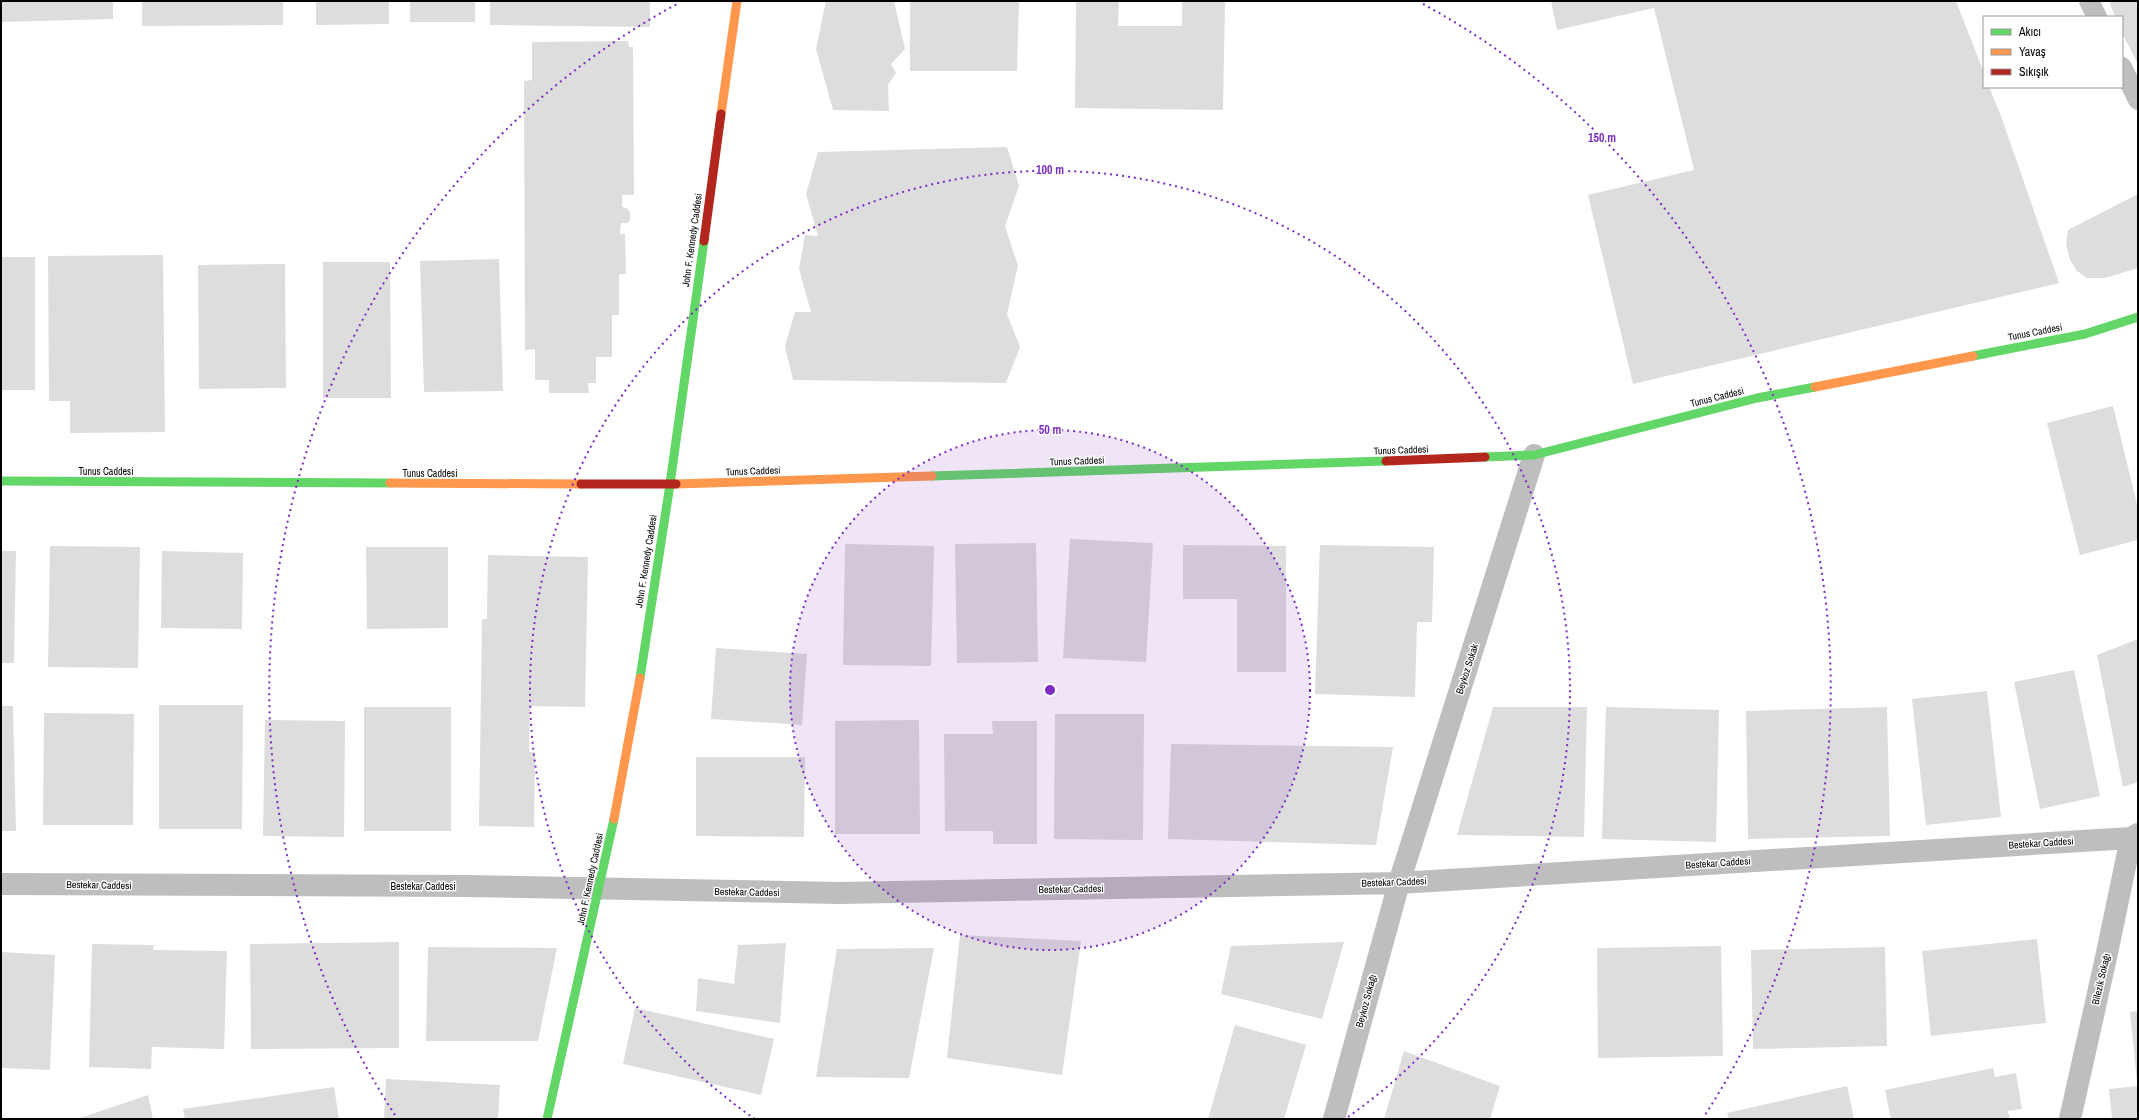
<svg xmlns="http://www.w3.org/2000/svg" width="2139" height="1120" font-family="'Archivo Narrow',sans-serif">
<rect width="100%" height="100%" fill="#fff"/>
<!-- building -->
<path fill="#ddd" d="M1 1H113V19L1 22Z
M142 1H283V25L142 26Z
M316 1H389V24L316 25Z
M410 1H475V22H410Z
M490 1H650V27L490 25Z
M826 1H894L905 49 891 64 896 73 888 85 889 111 833 110 816 49Z
M910 1H1019L1017 71H910Z
M1076 1H1119L1118 26H1182V1H1225L1223 110 1075 108Z
M1551 1H1956L1984 73V87H1989L2001 116 2059 283 1633 384 1588 195 1694 170 1654 8 1557 30Z
M2109 1H2138V64L2122 33V17H2115Z
M628 41 629 47H633L634 195H622V207L627 208 630 213V220L627 223H621L620 234H625L626 274H619V315H612V357H596V383H588L589 393H549V380H535V349L525 350 524 81 532 80V42Z
M1007 147 1019 186 1005 226 1018 266 1007 314 1020 347 1006 383 793 380 785 346 795 312H811L799 269 805 235 818 236 806 194 818 152Z
M2138 194V268L2105 278H2087L2077 271 2070 260 2066 244 2068 230Z
M163 255 165 432 70 433V401H49L48 256Z
M1 257H35V390H1Z
M499 259 503 391 424 392 420 261Z
M323 262H390L391 398H323Z
M285 264 286 388 199 389 198 265Z
M2113 406 2138 508V540L2080 555 2047 423Z
M1070 539 1153 543 1146 662 1063 658Z
M1036 543 1038 662 957 663 955 544Z
M845 544 934 546 931 666 843 665Z
M1183 545 1286 546V672H1237V599H1183Z
M1320 545 1434 547 1432 622H1417L1415 697 1315 694Z
M50 546 140 547 138 668 48 667Z
M366 547H448V628L367 629Z
M1 551H16L14 663H1Z
M162 551 243 553 242 629 161 628Z
M488 555 588 557 585 707 530 706 529 752H535L534 827 479 826 482 619H487Z
M2138 639V782L2123 787 2097 655Z
M716 648 807 654 802 725 711 719Z
M2074 670 2100 796 2040 809 2014 682Z
M1987 691 2001 817 1926 825 1912 699Z
M159 705H243L242 829H159Z
M1 706H13L16 831H1Z
M364 707H451V831H364Z
M1493 707H1587L1584 837 1457 835Z
M1606 707 1719 710 1716 842 1602 839Z
M1887 707 1890 836 1748 839 1746 711Z
M44 713 134 714 133 825H43Z
M1055 714H1144L1143 840 1054 839Z
M265 720 345 721 344 837 263 836Z
M919 720 920 834H835V721Z
M992 721H1037V844H993V831H945L944 734H993Z
M1171 744 1393 747 1376 845 1168 839Z
M696 757H805L804 837 696 836Z
M960 935 1081 941 1062 1075 947 1058Z
M2037 939 2046 1023 1931 1036 1922 951Z
M399 942V1048L251 1049 250 944Z
M1344 942 1322 1019 1221 994 1231 946Z
M786 943 780 1023 696 1011 698 978 734 984 738 945Z
M92 944 154 945 153 950 227 951 224 1049 152 1047 151 1069 89 1067Z
M1721 946 1723 1056 1598 1058 1597 948Z
M428 947 557 948 538 1041H426Z
M1885 947 1887 1046 1753 1049 1751 950Z
M934 948 909 1078 816 1077 837 949Z
M1 952 55 955 50 1070 1 1068Z
M635 1008 774 1039 761 1095 623 1064Z
M2138 1011V1082H2137L2130 1012Z
M1235 1025 1306 1045 1284 1119H1208Z
M1404 1051 1500 1086 1490 1119H1384Z
M1993 1068 1995 1077 2016 1073 2022 1109 2008 1111 2010 1119H1891L1885 1090Z
M386 1079 500 1085 498 1119H384Z
M1847 1086 1854 1119H1729L1727 1113Z
M2138 1086V1119H2112L2109 1089Z
M334 1087 339 1119H185L183 1109Z
M148 1095 153 1119H77Z"/>
<g fill="none" stroke-linecap="round" stroke-linejoin="round">
<!-- lane -->
<path stroke="#bebebe" stroke-width="20" d="M2089 1 2097 17
M2122 67 2138 100"/>
<!-- street -->
<path stroke="#bebebe" stroke-width="22" d="M1 884 467 886 839 893 1399 883 2131 838 2138 834
M1334 1119 1399 883 1534 455
M2070 1119 2107 953 2131 838"/>
<!-- fast -->
<path stroke="#63d668" stroke-width="9" d="M1973 356 2085 334 2138 317
M1485 457 1534 455 1757 398 1815 387
M932 476 1386 461
M1 481 390 483
M640 678 669 491 704 241
M547 1119 614 819"/>
<!-- slow -->
<path stroke="#ff974d" stroke-width="9" d="M721 114 737 1
M1815 387 1973 356
M390 483 581 484
M676 484 932 476
M614 819 640 678"/>
<!-- jam -->
<path stroke="#b3261e" stroke-width="9" d="M704 241 721 114
M1386 461 1485 457
M581 484H676"/>
</g>
<!-- distance rings -->
<circle cx="1050" cy="690" r="260" fill="#7b2cbf" fill-opacity=".12"/>
<g fill="none" stroke="#7b2cbf" stroke-width="2" stroke-dasharray="2 4">
<circle cx="1050" cy="690" r="260"/>
<path d="M755 1119A520 520 0 1 1 1345 1119"/>
<path d="M395 1115A781 781 0 0 1 677 4M1423 4A781 781 0 0 1 1705 1115"/>
</g>
<g text-anchor="middle" dominant-baseline="central" stroke-width="3" stroke-linejoin="round" paint-order="stroke">
<!-- street labels -->
<g font-size="10" fill="#000" stroke="#fff">
<text transform="translate(692 240) rotate(-82)">John F. Kennedy Caddesi</text>
<text transform="translate(2035 332) rotate(-11)">Tunus Caddesi</text>
<text transform="translate(1717 397) rotate(-14)">Tunus Caddesi</text>
<text transform="translate(1401 450) rotate(-2)">Tunus Caddesi</text>
<text transform="translate(1077 461) rotate(-2)">Tunus Caddesi</text>
<text x="106" y="471">Tunus Caddesi</text>
<text transform="translate(753 471) rotate(-2)">Tunus Caddesi</text>
<text x="430" y="473">Tunus Caddesi</text>
<text transform="translate(646 561) rotate(-81)">John F. Kennedy Caddesi</text>
<text transform="translate(1467 669) rotate(-72)">Beykoz Sokak</text>
<text transform="translate(2041 843) rotate(-4)">Bestekar Caddesi</text>
<text transform="translate(1718 863) rotate(-4)">Bestekar Caddesi</text>
<text transform="translate(590 879) rotate(-78)">John F. Kennedy Caddesi</text>
<text transform="translate(1394 882) rotate(-2)">Bestekar Caddesi</text>
<text transform="translate(99 885) rotate(1)">Bestekar Caddesi</text>
<text x="423" y="886">Bestekar Caddesi</text>
<text transform="translate(1071 889) rotate(-1)">Bestekar Caddesi</text>
<text transform="translate(747 892) rotate(1)">Bestekar Caddesi</text>
<text transform="translate(2101 979) rotate(-77)">Bilezik Sokağı</text>
<text transform="translate(1366 1001) rotate(-75)">Beykoz Sokağı</text>
</g>
</g>
<circle cx="1050" cy="690" r="6" fill="#7b2cbf" stroke="#fff" stroke-width="2"/>
<g font-size="12" text-anchor="middle" font-weight="bold" fill="#7b2cbf" stroke="#fff" stroke-width="3" stroke-linejoin="round" paint-order="stroke">
<text x="1602" y="142">150 m</text>
<text x="1050" y="174">100 m</text>
<text x="1050" y="434">50 m</text>
</g>
<!-- border -->
<rect width="2139" height="1120" fill="none" stroke="#000000" stroke-width="4"/>
<!-- legend -->
<rect x="1983" y="16" width="140" height="72" fill="#ffffff" stroke="#999999"/>
<rect x="1991" y="29" width="20" height="6" fill="#63d668" stroke="#999999"/>
<text x="2019" y="36" font-size="12" fill="#000000">Akıcı</text>
<rect x="1991" y="49" width="20" height="6" fill="#ff974d" stroke="#999999"/>
<text x="2019" y="56" font-size="12" fill="#000000">Yavaş</text>
<rect x="1991" y="69" width="20" height="6" fill="#b3261e" stroke="#999999"/>
<text x="2019" y="76" font-size="12" fill="#000000">Sıkışık</text>
</svg>
